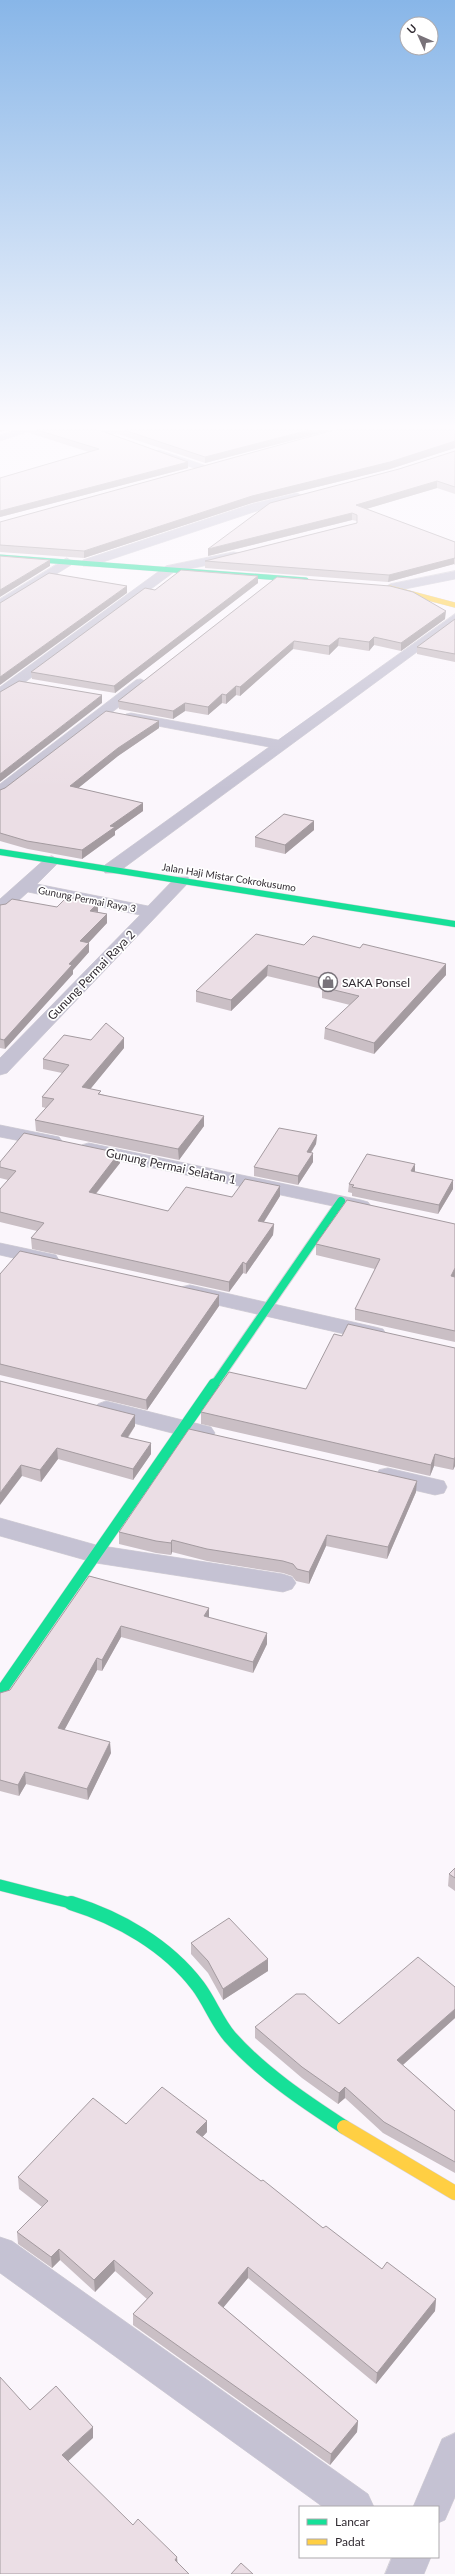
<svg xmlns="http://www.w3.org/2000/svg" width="455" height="2574" font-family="Lato,sans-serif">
<rect width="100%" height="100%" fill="#fbf6fc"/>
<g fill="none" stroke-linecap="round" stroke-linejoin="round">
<defs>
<path id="street" d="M17 430H34L0 441V435Z
M107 430H123L108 436H100V432Z
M159 450 207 466 209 468 203 471 155 455 153 453Z
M297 493 303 496 301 498 260 510 91 566H83L81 563 83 560 252 504Z
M234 552 238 553 240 556 238 559 174 572 5 697 0 698V687L166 566Z
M67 558 73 562 71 565 0 609V599Z
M455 571V579L390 592 384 588 390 584Z
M455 614V624L117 873H105L103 869 105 865 269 747 131 721 124 717 126 714 131 713 278 740Z
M141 679 148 683 146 686 5 795 0 797V784L136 680Z
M52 856 60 861 37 884 148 906 176 877H188L190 881 7 1073 0 1075V1058L140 915 28 892 6 912 0 913V899L46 858Z
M0 1125 59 1137 62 1141 59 1145 52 1147 0 1137Z
M89 1143 361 1200 368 1202 371 1206 368 1210 361 1212 82 1153 79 1149 82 1145Z
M0 1243 56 1255 59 1260 56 1265 48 1266 0 1255Z
M190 1285 375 1327 383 1329 386 1334 383 1339 375 1341 182 1297 179 1292 182 1287Z
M106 1401 211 1427 215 1433 211 1439 203 1441 98 1414 94 1409 98 1404Z
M388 1468 444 1481 447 1487 444 1493 435 1495 379 1482 376 1476 379 1470Z
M0 1518 96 1545 283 1574 292 1577 296 1583 292 1589 283 1592 96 1563 0 1536Z
M0 2237 12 2241 368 2494 374 2507H323L0 2273Z
M455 2433V2497L445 2520 438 2523V2507H413L442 2439Z
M392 2557H431L424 2574H385Z"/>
<path id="fast-far4" d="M0 557 306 580"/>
<path id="fast-far3" d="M0 852 455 924"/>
<path id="fast-far2" d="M214 1385 341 1201"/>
<path id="fast-far1" d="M0 1693 214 1384
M0 1885 74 1904"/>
<path id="fast" d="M71 1903C119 1918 167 1945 198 1986 210 2002 217 2022 230 2037 262 2073 304 2101 344 2127"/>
<path id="slow-far1" d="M390 588 455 605"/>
<path id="slow" d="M344 2127 455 2193"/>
</defs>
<!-- street casing -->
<use href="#street" stroke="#d6d2d7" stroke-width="1"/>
<!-- fast-far4 casing -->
<use href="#fast-far4" stroke="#d6d2d7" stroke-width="5.5"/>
<!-- fast-far3 casing -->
<use href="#fast-far3" stroke="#d6d2d7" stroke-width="7"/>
<!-- fast-far2 casing -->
<use href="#fast-far2" stroke="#d6d2d7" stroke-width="10"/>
<!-- fast-far1 casing -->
<use href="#fast-far1" stroke="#d6d2d7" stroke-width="12"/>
<!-- fast casing -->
<use href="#fast" stroke="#d6d2d7" stroke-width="15"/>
<!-- slow-far1 casing -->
<use href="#slow-far1" stroke="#d6d2d7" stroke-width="5.5"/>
<!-- slow casing -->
<use href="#slow" stroke="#d6d2d7" stroke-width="15"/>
<!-- street -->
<use href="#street" fill="#c5c2d3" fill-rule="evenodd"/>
<!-- fast-far4 -->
<use href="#fast-far4" stroke="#16e098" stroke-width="5"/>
<!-- fast-far3 -->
<use href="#fast-far3" stroke="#16e098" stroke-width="6"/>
<!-- fast-far2 -->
<use href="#fast-far2" stroke="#16e098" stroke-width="8"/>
<!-- fast-far1 -->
<use href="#fast-far1" stroke="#16e098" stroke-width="11"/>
<!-- fast -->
<use href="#fast" stroke="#16e098" stroke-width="14"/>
<!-- slow-far1 -->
<use href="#slow-far1" stroke="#ffcf43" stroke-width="5"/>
<!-- slow -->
<use href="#slow" stroke="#ffcf43" stroke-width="14"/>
</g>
<!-- wall -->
<path fill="#cabfc5" d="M29 430H99L188 468 0 517V478L89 452 29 433Z
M106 430H332L205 463Z
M455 430V448L390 469 252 503 84 558 0 552V522Z
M455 451V494L437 488 366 509 455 542V565L454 564 388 582 205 568V561L357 523V521L352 520 208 556 399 469Z
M258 576V583L115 693 32 679 31 672 155 590Z
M277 577 445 619 401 651 374 645 369 651 338 646 329 655 293 649 240 696 236 695 226 704 222 703 208 715 185 711 173 719 119 709 118 701Z
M455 619V662L417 654V647Z
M159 721V728L118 756 78 788 143 803V811L115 831V835L82 859 28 849 0 841V790L5 788Z
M314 821V830L285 854 255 847V837Z
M0 905 57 907 98 912 107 914V923L88 943H89V952L73 970V974L5 1049 0 1048Z
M304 945 446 975 374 1054 324 1039 325 1028 350 1005 322 998V989L267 976 231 1011 196 1002V991Z
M124 1048 90 1089 101 1094 204 1126 179 1160 36 1131 35 1120 46 1108 42 1107V1097L62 1073 43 1069V1059Z
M317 1135 316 1144 311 1153 313 1162 298 1185 254 1176V1167Z
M0 1162 120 1163 96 1194 168 1211 280 1186V1196L264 1222 274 1224 273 1235 246 1274 243 1273 229 1292 32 1249 31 1238 37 1231 0 1222V1189L8 1180 0 1178Z
M415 1172 453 1180V1189L438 1214 352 1196V1193L348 1192 349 1184Z
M455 1224V1342L355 1320V1309L375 1269 316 1255V1244Z
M0 1274 219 1295V1306L147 1410 0 1375Z
M342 1336 455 1348V1466L453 1470 434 1466 430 1476 201 1424V1412L306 1389Z
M0 1381 135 1426 128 1438 151 1454 133 1480 58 1459 41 1482 22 1476Z
M416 1492 387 1559 326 1546 309 1584 296 1581 292 1576 283 1573 207 1561 172 1552 171 1555 156 1553 119 1544V1532Z
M89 1576 209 1608V1618L267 1633V1644L253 1673 121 1637 102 1671 97 1670 64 1730 111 1753 88 1800 26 1784 19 1796 0 1791V1694L10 1690Z
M455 1868V1891L448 1886 449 1874Z
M191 1943 268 1959V1971L223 2000 208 1973 191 1954Z
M455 2018 403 2065 455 2111V2173L383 2133 345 2098 338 2104 302 2078 255 2038V2027Z
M126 2124 207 2132 202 2137 323 2228 382 2269 436 2299 435 2311 376 2384 248 2278 223 2307 358 2421 357 2432 330 2465 133 2325V2314L147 2299 115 2271 95 2292 60 2260 52 2268 18 2244 17 2232 42 2207 19 2189 18 2177Z"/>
<!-- shaded-wall -->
<path fill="#a49ba0" d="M0 430H8L0 432Z
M309 430H332L205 463V457Z
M455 441V448L390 469 252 503 84 558V551L252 496Z
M188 462V468L0 517V511Z
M437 481V488L356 512V505Z
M352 513V520L208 556V549Z
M454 558V564L388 582 389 575Z
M50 560V566L0 597V590Z
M258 576V583L115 693 114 686Z
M127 586V593L0 685V677Z
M446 611 445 619 401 651V643Z
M374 637V645L369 651V642Z
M339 638 338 646 329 655V646Z
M294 641 293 649 240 696V687Z
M236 686V695L226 704V695Z
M222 694V703L208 715V707Z
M102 695V703L0 782V774Z
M185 703V711L173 719V711Z
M159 721V728L118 756 71 794 70 786 118 748Z
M143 803V811L115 831V835L82 859V850L110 826Z
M314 821V830L285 854V845Z
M98 903V912L90 911Z
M107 914V923L81 951 80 941Z
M89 943V952L73 970V974L5 1049 4 1040 69 964Z
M446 964V975L374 1054V1043Z
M268 965 267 976 231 1011V1000Z
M124 1038V1048L83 1098 82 1087Z
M204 1116V1126L179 1160 178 1149Z
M317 1135 316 1144 306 1160 307 1152Z
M119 1153 120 1163 89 1202V1192Z
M313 1153V1162L298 1185V1176Z
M415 1164V1173L411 1171Z
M453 1180V1189L438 1214 439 1205Z
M280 1186V1196L258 1231V1221Z
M274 1224 273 1235 246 1274V1264Z
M243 1262V1273L229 1292V1282Z
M455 1268V1278L451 1276Z
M219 1295V1306L147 1410 146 1400Z
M135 1415V1426L121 1447V1436Z
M151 1443V1454L133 1480V1469Z
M57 1448 58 1459 41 1482 40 1470Z
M435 1454 434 1466 430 1476 431 1465Z
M455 1457V1466L453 1470 454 1459Z
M21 1465 22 1476 0 1505V1493Z
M417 1481 416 1492 387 1559 388 1547Z
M327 1535 326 1546 309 1584V1572Z
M172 1540V1552L171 1555V1543Z
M209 1608V1619L204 1616Z
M121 1626V1637L102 1671V1660Z
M267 1633V1644L253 1673V1662Z
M97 1658V1670L59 1740 58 1728Z
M110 1742 111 1753 88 1800 87 1789Z
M25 1772 26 1784 19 1796 18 1785Z
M268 1959V1971L223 2000V1989Z
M455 2009V2018L396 2071 397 2060Z
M345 2087V2098L338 2104 339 2093Z
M207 2121V2132L196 2144V2132Z
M59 2249 60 2260 52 2268 51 2257Z
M114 2260 115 2271 95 2292 94 2280Z
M248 2267V2278L218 2314V2303Z
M436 2299 435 2311 376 2384 377 2373Z
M358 2421 357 2432 330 2465 331 2454Z
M93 2427V2438L63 2466 62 2455Z
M177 2557 178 2568 175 2560Z"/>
<!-- building -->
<path fill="#ebdee5" stroke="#a49ba0" d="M37 430H99L188 462 0 511V478L99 449Z
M124 430H309L205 457Z
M334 430H455V441L390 462 252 496 84 551 0 545V522Z
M455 451V487L437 481 356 505 455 542V558L389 575 205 561 357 523V515L352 513 208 549 270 503 399 469Z
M0 556 50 560 0 590Z
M181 570 258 576 114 686 31 672 145 588 155 590Z
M49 573 127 586 0 677V603Z
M277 577 390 586 413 592 446 611 401 643 374 637 369 642 339 638 329 646 294 641 240 687 236 686 226 695 222 694 208 707 185 703 173 711 118 701Z
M455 619V654L417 647Z
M19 681 102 695 0 774V692Z
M106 711 159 721 118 748 70 786 143 803 110 826 115 827 82 850 27 841 0 833V790L5 788Z
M284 814 314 821 285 845 255 837Z
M67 897 98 903 90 911 107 914 80 941 89 943 69 964 72 965 4 1040 0 1039V905L6 904 12 899 57 907Z
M256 934 304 945 313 936 360 948 363 944 446 964 374 1043 325 1028 359 996 322 987 329 980 268 965 231 1000 196 991Z
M106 1023 124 1038 82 1087 101 1091 98 1094 204 1116 178 1149 35 1120 54 1099 42 1097 69 1065 43 1059 64 1035 91 1040Z
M279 1128 317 1135 307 1152 313 1153 298 1176 254 1167Z
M24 1133 119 1153 89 1192 168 1211 186 1187 232 1197 245 1179 280 1186 258 1221 274 1224 246 1264 243 1262 229 1282 31 1238 44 1223 0 1212V1189L16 1171 0 1167V1162Z
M367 1154 415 1164 411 1171 453 1180 439 1205 352 1187 354 1185 349 1184Z
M347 1200 455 1224V1268L451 1276 455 1277V1331L355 1309 380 1259 316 1244Z
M20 1251 219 1295 146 1400 0 1364V1274Z
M348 1324 455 1348V1457L454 1459 435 1454 431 1465 201 1412 229 1372 306 1389 334 1334 342 1336Z
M0 1381 135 1415 121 1436 151 1443 133 1469 57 1448 40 1470 21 1465 0 1493Z
M189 1429 417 1481 388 1547 327 1535 309 1572 297 1569 293 1564 283 1561 207 1549 172 1540 171 1543 156 1541 119 1532Z
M89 1576 209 1608 204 1616 267 1633 253 1662 121 1626 102 1660 97 1658 58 1728 110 1742 87 1789 25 1772 18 1785 0 1780V1693L10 1690Z
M455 1868V1878L449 1874Z
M229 1918 268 1959 223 1989 208 1961 191 1943Z
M418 1957 455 1987V2009L397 2060 455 2111V2162L384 2122 345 2087 339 2093 302 2067 255 2027 296 1994H305L339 2024Z
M162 2087 207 2121 196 2132 261 2181 263 2180 323 2228 326 2226 382 2269 387 2262 436 2299 377 2373 248 2267 218 2303 358 2421 331 2454 133 2314 153 2293 114 2260 94 2280 59 2249 51 2257 17 2232 48 2201 18 2177 93 2098 126 2124Z
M0 2377 30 2410 56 2386 93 2427 62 2455 133 2525 138 2519 177 2557 175 2560 189 2574H0Z
M241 2563 253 2574H231Z"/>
<!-- sky -->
<linearGradient id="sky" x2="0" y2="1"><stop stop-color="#88b6e8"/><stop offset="0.54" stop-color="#fdfbfe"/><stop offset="1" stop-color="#fdfbfe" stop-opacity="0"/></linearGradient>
<rect width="455" height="790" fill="url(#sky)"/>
<!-- icons -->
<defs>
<symbol id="shop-ring" viewBox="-11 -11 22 22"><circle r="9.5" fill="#fff" stroke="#787279" stroke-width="1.5"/><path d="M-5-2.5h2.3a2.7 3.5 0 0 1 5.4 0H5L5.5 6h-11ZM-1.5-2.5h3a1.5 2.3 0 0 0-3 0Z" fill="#787279"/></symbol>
</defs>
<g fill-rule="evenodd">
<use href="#shop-ring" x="317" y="971" width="22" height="22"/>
</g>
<g text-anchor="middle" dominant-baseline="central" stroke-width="3.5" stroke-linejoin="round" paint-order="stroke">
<!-- far-street labels -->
<g font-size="10" fill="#312b32" stroke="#fff">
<text transform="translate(229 877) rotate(9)">Jalan Haji Mistar Cokrokusumo</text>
<text transform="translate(87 899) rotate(11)">Gunung Permai Raya 3</text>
</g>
<!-- street labels -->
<g font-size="12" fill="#312b32" stroke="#fff">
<text transform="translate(91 975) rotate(-46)">Gunung Permai Raya 2</text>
<text transform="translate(171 1166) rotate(12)">Gunung Permai Selatan 1</text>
</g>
<!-- poi labels -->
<g font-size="12" fill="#312b32" stroke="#fff" text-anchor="start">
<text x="342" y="982">SAKA Ponsel</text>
</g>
</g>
<!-- legend -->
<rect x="299" y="2506" width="140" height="52" fill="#ffffff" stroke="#adaaad"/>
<rect x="307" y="2519" width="20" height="6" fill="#16e098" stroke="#adaaad"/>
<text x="335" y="2526" font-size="12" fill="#312b32">Lancar</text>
<rect x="307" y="2539" width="20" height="6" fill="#ffcf43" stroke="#adaaad"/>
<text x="335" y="2546" font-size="12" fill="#312b32">Padat</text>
<!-- north arrow -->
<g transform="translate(419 36) rotate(315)"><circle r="19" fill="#ffffff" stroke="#adaaad"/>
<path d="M0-3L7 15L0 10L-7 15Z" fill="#787279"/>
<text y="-6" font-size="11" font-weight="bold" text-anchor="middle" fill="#312b32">U</text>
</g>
</svg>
